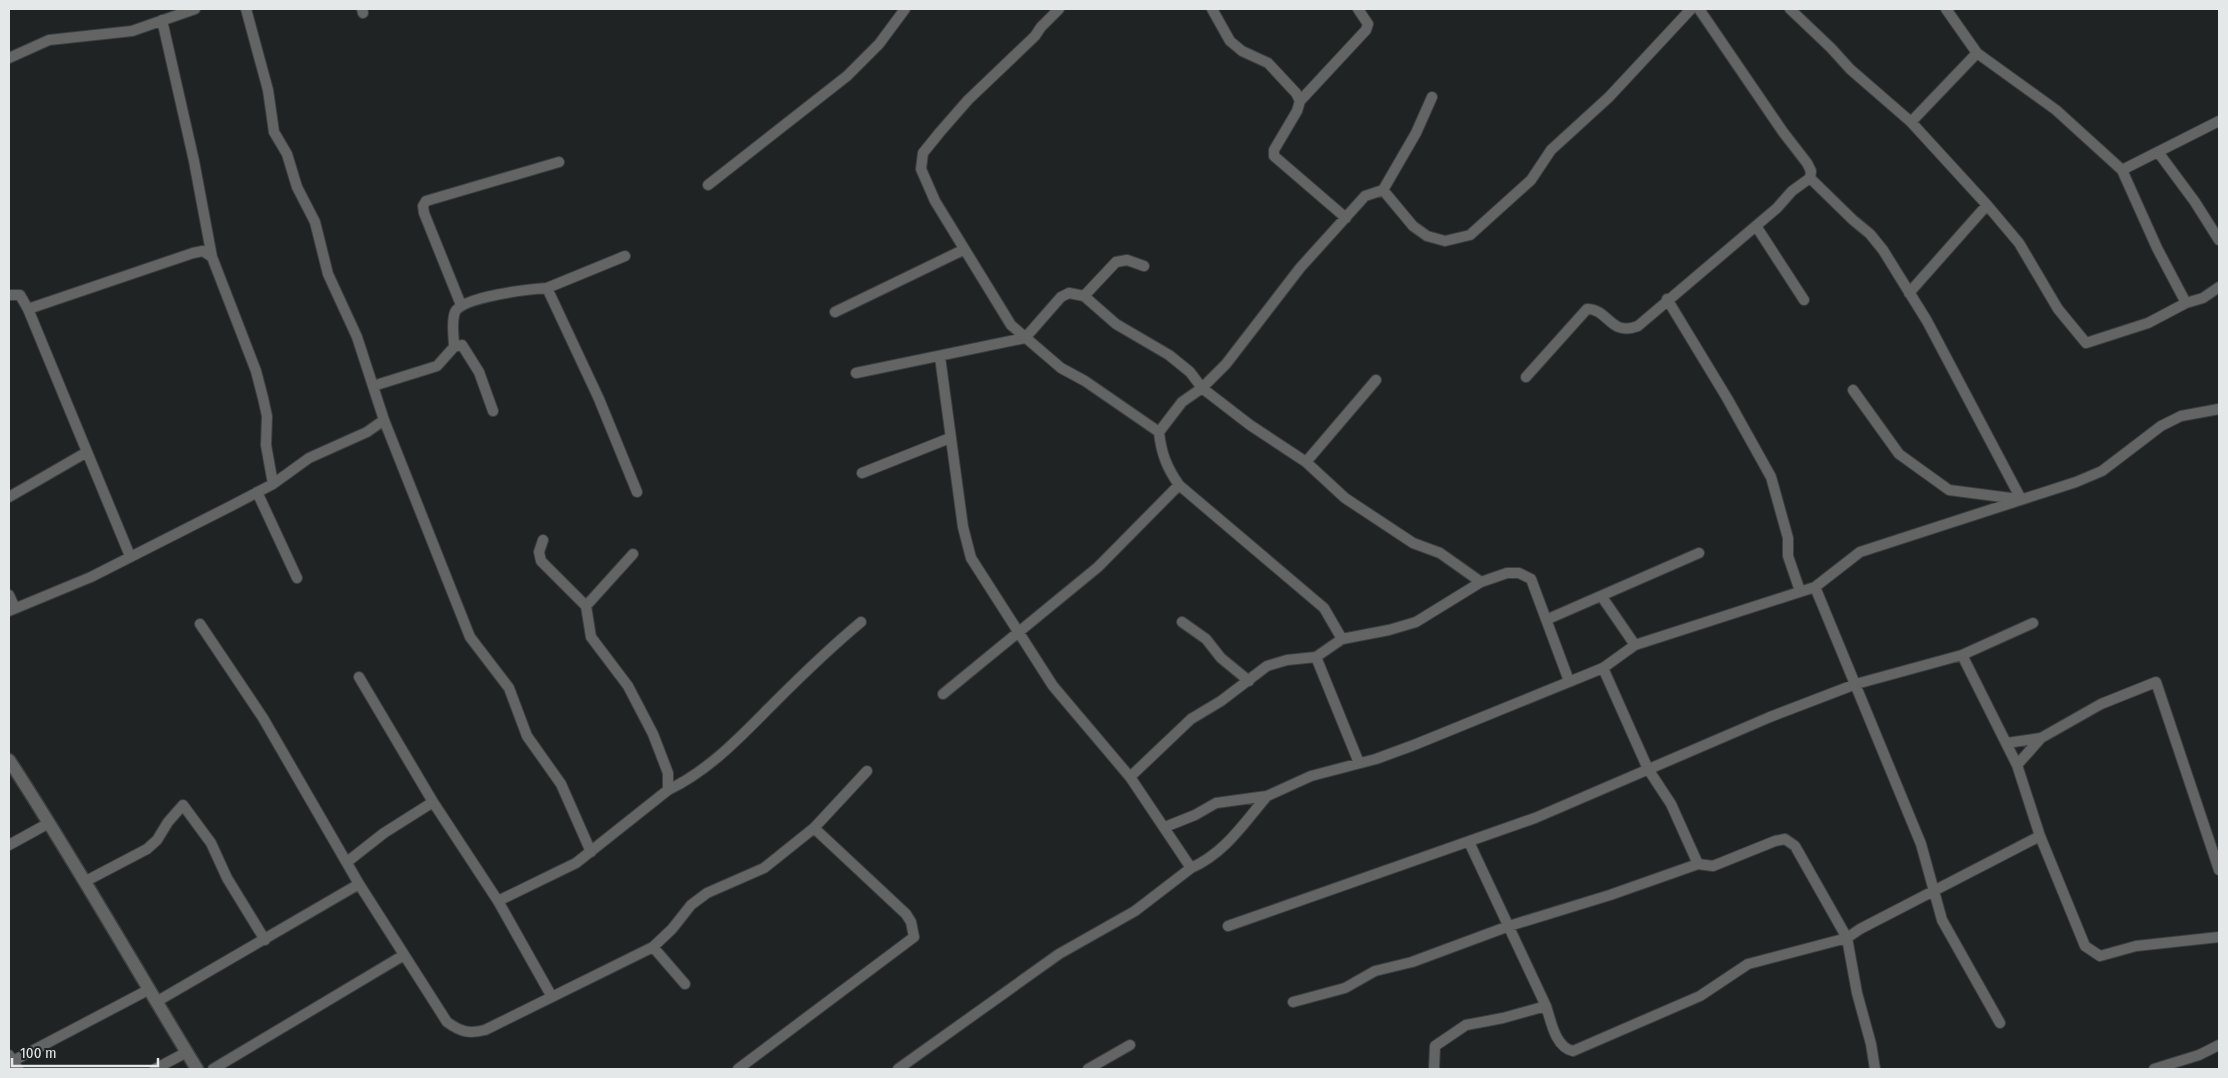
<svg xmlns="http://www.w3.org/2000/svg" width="2228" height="1078" font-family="'Fira Sans Condensed',sans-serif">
<rect width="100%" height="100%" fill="#1f2324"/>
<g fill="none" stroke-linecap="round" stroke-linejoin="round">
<defs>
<path id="minor" d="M246 9 268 90 274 132 287 154 297 187 315 222 328 274 357 337 384 420 470 637 509 688 527 736 561 784 591 852
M362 9 363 13
M1059 9 1041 27 1035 36 968 100 940 132 923 153 921 169 935 201 1011 325 1061 368 1085 381 1159 432
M1212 9 1230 41 1242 51 1268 63 1296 93 1300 101 1297 111 1274 150V156L1346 218
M1699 9 1783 132 1807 163 1811 171 1810 178 1853 220 1870 234 1883 250 1927 321 2021 499
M1790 9 1831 48 1850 69 1911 122 1987 205 2019 243 2058 309 2086 343 2148 323 2186 303 2203 298 2219 287
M1946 9 1977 53 2056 110 2122 170 2157 248 2186 303
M162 20 194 161 212 257
M9 58 49 40 132 31 195 9
M1300 101 1366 30 1368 24 1358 9
M1911 122 1977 53
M2158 152 2195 202 2219 240
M2122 170 2219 121
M708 185 847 76 879 44 905 9
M1383 190 1416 133 1432 97
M1756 226 1804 300
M547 288 625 256
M1909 293 1987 205
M9 295H20L28 309 130 556
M1084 296 1116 262 1127 260 1144 266
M1667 299 1727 398 1771 477 1788 538V556L1800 591
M461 305 424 213 423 206 426 201 559 162
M28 309 193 253 203 251 212 257 256 371 263 398 267 416 266 445 273 484
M835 312 963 250
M454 347C454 336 451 323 455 312 462 297 529 289 547 288L599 399 637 492
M856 373 1025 338 1061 297 1069 293 1084 296 1116 324 1169 355 1190 372 1202 388 1250 425 1306 462 1345 498 1413 543 1440 553 1481 582
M1526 377 1587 309C1609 309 1610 337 1638 326L1777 208 1792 191 1810 178
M373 386 437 366 454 347 462 345 479 372 493 411
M1853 390 1899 454 1949 490 2018 499
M1306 462 1376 380
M862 473 950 438
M257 492 297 578
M9 497 87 452
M1815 587 1921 844 1942 920 2000 1023
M9 595 15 608
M1602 597 1635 645
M586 606 633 554
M9 611 91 577 231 506 273 484 309 458 367 432 384 420
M1548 619 1699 553
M1182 622 1206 639 1221 658 1249 681
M200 624 263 718 359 884 447 1022C461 1032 469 1034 485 1030L653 947 672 929 691 905 707 893 764 868 814 828 867 771
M1342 639 1324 608 1179 485C1167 468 1161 453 1159 432L1182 402 1202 388 1226 364 1300 268 1365 196 1383 190 1413 226 1427 236 1445 241 1470 235 1531 180 1551 150 1609 97 1691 9
M1962 655 2017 765 2040 836 2085 946 2100 956 2136 946 2219 937
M1316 657 1359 763
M1603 668 1648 769 1671 804 1698 864
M359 677 433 802 498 901 552 997
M943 694 1098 567 1179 485
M2007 743 2041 738
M2017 765 2041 738 2101 704 2156 682 2219 870
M1130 777 1191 719 1221 701 1267 666 1287 660 1316 657 1342 639 1389 630 1416 622 1481 582 1507 573H1519L1531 579 1569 681
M668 790C710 770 741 736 774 703 802 675 831 647 861 622
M1165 827 1195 815 1216 803 1267 796 1311 776 1376 759 1414 745 1603 668 1635 645 1815 587 1860 552 2076 482 2102 471 2161 426 2181 416 2219 409
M1469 842 1546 1006C1551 1021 1555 1047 1573 1051L1700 996 1748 964 1847 938 1860 929 2040 836
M9 845 49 823
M347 862 384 833 433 802
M1191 868C1225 853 1244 823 1267 796
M86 881 147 849 157 840 168 822 183 805 211 843 227 878 265 940
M498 901 576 863 668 790V773L653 734 628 686 591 637 586 606 541 561 539 552 543 540
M1228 926 1535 818 1770 717 1856 684 1962 655 2033 623
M653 947 685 984
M156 1002 359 884
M1293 1002 1345 988 1375 971 1412 962 1509 926 1610 895 1698 864 1713 866 1775 841 1785 839 1795 846 1847 938 1857 993 1871 1044 1875 1069
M9 1055 18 1069
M9 1063 148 990
M155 1069 187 1052
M213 1069 404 955
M738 1069 914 937 911 922 906 914 814 828
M898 1069 1059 954 1135 911 1191 868 1130 777 1053 686 971 558 963 527 940 357
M1088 1069 1130 1045
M1434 1069 1435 1046 1466 1025 1503 1018 1546 1006
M2154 1069 2199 1055 2219 1045"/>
<path id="tertiary" d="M9 760C75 861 134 966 197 1069"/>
</defs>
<!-- minor casing -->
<use href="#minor" stroke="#3b3f3f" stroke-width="12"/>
<!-- tertiary casing -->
<use href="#tertiary" stroke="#3b3f3f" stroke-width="15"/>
<!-- minor -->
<use href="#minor" stroke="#636565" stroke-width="10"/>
<!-- tertiary -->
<use href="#tertiary" stroke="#636565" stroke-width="12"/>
</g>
<!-- border -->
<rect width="2228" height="1078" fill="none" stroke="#e5e8e8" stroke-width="20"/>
<!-- scale -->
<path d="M12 1058v8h146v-8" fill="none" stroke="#e5e8e8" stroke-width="2.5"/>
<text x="20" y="1058" font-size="15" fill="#e5e8e8" stroke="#1f2324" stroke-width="4" paint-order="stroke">100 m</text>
</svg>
